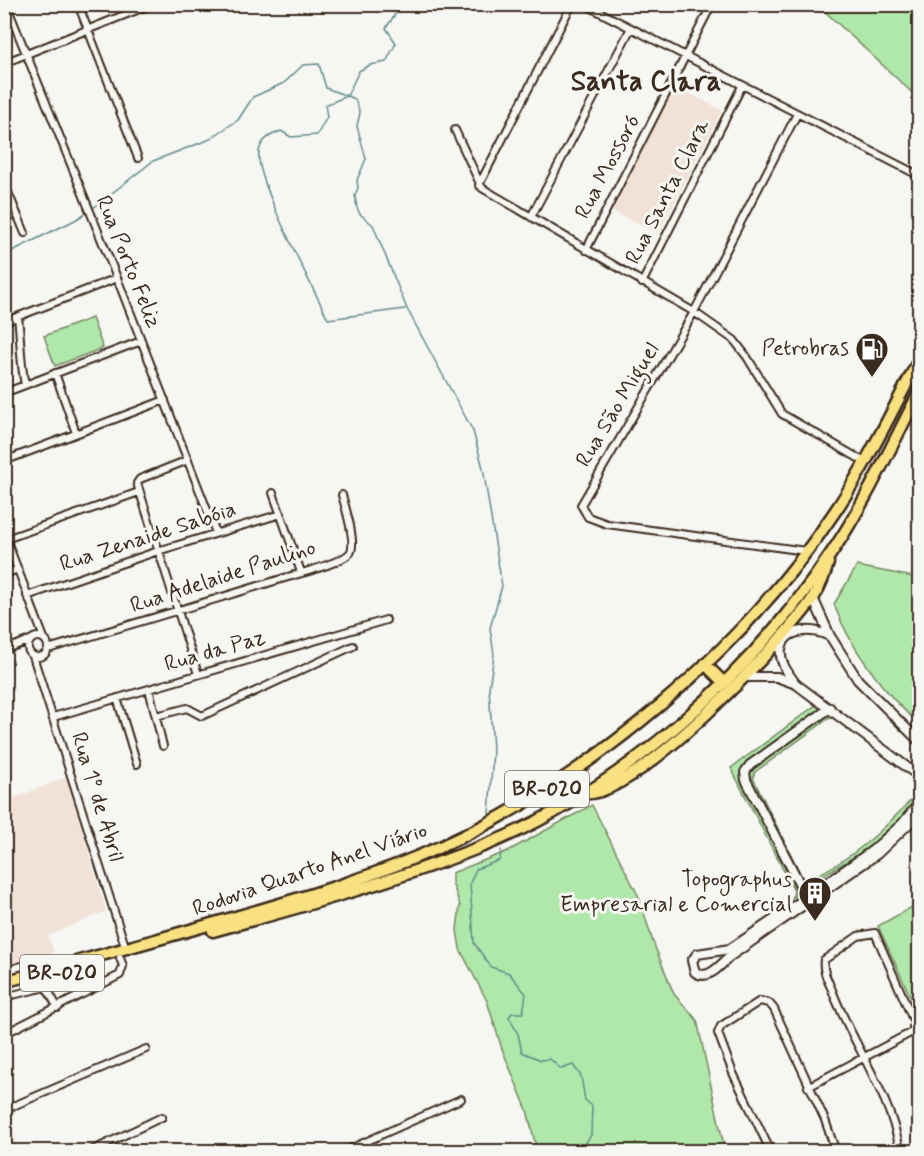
<svg xmlns="http://www.w3.org/2000/svg" width="924" height="1156" font-family="Mynerve,sans-serif">
<rect width="100%" height="100%" fill="#f6f6f2"/>
<filter id="ink" filterUnits="userSpaceOnUse"><feTurbulence type="fractalNoise" baseFrequency=".0167" numOctaves="2"/><feDisplacementMap in="SourceGraphic" scale="12" xChannelSelector="R" yChannelSelector="G"/><feConvolveMatrix kernelMatrix="1 2 1 2 8 2 1 2 1" color-interpolation-filters="sRGB"/></filter>
<g filter="url(#ink)">
<!-- built -->
<path fill="#f1e1d7" d="M674 86 722 110 658 234 610 210Z
M66 777 106 911 48 936 54 953 5 968V802Z"/>
<!-- green -->
<path fill="#b0e7aa" stroke="#768864" stroke-width="1.5" d="M818 5H919V99Z
M92 318 103 348 55 366 44 336Z
M857 566 919 578V723C886 697 848 644 834 604Z
M816 705 821 709 820 711 748 762 740 775 795 890V896L792 899 794 891 731 768Z
M832 714 919 779V782L835 717 828 719 755 772 753 778 804 881C851 862 886 828 919 791V798L881 841 807 885 803 883 749 775 753 768 824 716Z
M592 805 639 897 653 942 674 994 697 1020 725 1151H537L527 1110 502 1049 487 1001 460 949 457 930 460 905 452 882V873L508 851Z
M919 903 920 1007 916 1009 878 926Z"/>
<g fill="none" stroke-linecap="round" stroke-linejoin="round">
<!-- stream -->
<path stroke="#618b8c" stroke-width="1.5" d="M402 4 386 28 396 43 386 62 370 65 359 71 347 96 325 105 327 117 317 135 291 137 281 131C271 135 261 139 259 152 254 178 314 289 328 319L405 309
M93 208 153 161 208 140 238 120 253 97 284 83 303 65 319 64 326 88 355 99 360 113 357 126 366 159 357 180 358 188 355 195 357 208 360 214 373 225 407 309 473 431 483 468 502 586 490 628 494 655 489 688 493 749 489 816
M4 255 75 220 89 211
M501 850 500 860 476 869 470 883 474 943 491 967 509 973 526 994 523 1013H512L509 1017 518 1034 522 1052 541 1060 550 1059 561 1069 573 1065 581 1076 585 1100 592 1106 591 1135 583 1147 584 1152"/>
<defs>
<path id="minor" d="M6 4 117 278 216 533
M78 4 138 158
M584 4 920 176
M4 63 152 4
M797 114 694 312 581 505 588 517 607 524 806 551
M455 130 482 188 694 312 734 340 747 357 782 414 865 462
M4 183 25 233
M479 185 572 4
M531 217 631 28
M586 250 712 4
M642 283 742 86
M18 317C21 340 20 362 25 385
M4 322 117 278
M55 373 76 433
M4 393 141 341
M188 460 140 479 137 483 198 674
M4 461 165 400
M273 493 301 572
M5 536 44 638
M6 539 139 492
M4 574 16 570
M27 596 158 551 281 514
M28 647a10 10 0 1 1 20 0a10 10 0 1 1-20 0Z
M48 649C126 626 204 603 281 579 297 574 340 564 350 553 357 544 345 506 342 495
M4 650 30 640
M33 656 126 949
M149 689 163 746
M117 698 137 764
M156 716 187 708 202 716 353 646
M53 717 386 620
M4 971 40 961 58 965
M46 987 47 977
M4 997 46 987 58 1008
M920 1017 913 1027 920 1036
M4 1034 120 975 123 966 120 958
M808 1087 914 1031
M4 1110 146 1049
M89 1152 162 1117
M343 1152 461 1099
M771 1152 733 1073 718 1033 721 1026 760 1001 769 1003 774 1009 825 1120 836 1152
M900 1152C893 1099 851 1041 832 990 828 981 822 970 824 960L858 936 875 933 914 1022"/>
<path id="tertiary" d="M813 598 830 636 858 680 920 742
M745 677H777L796 684 920 777
M795 683C788 673 779 662 781 649 784 627 816 628 829 636
M920 802 902 824 873 850 806 898 730 949 697 954 692 961 695 972C709 982 721 963 732 955L877 854 920 813
M809 902 746 780 745 772 750 765 830 708"/>
<path id="trunk" d="M705 664 724 683
M585 793C633 800 786 639 814 597 820 586 825 574 828 563
M213 931C308 905 402 879 493 842 624 787 752 673 830 555 865 504 891 446 920 391
M4 982C83 960 161 939 239 916 308 896 378 875 442 846 592 778 745 648 836 510 868 462 893 409 920 358"/>
</defs>
<!-- minor casing -->
<use href="#minor" stroke="#3b2a1e" stroke-width="10"/>
<!-- tertiary casing -->
<use href="#tertiary" stroke="#3b2a1e" stroke-width="12"/>
<!-- trunk casing -->
<use href="#trunk" stroke="#3b2a1e" stroke-width="15"/>
<!-- minor -->
<use href="#minor" stroke="#f6f6f2" stroke-width="6"/>
<!-- tertiary -->
<use href="#tertiary" stroke="#f6f6f2" stroke-width="8"/>
<!-- trunk -->
<use href="#trunk" stroke="#f9e181" stroke-width="10"/>
</g>
</g>
<!-- icons -->
<defs>
<symbol id="fuel-pin" viewBox="-11 -11 22 30"><path d="M0 17L-7.5 6A9.5 9.5 0 1 1 7.5 6Z" fill="#3b2a1e" stroke="#f6f6f2"/><path d="M-5.5-6h7V0h2V4h1.3V-2.5L3-4.5l.8-.8L6-3V5H2.5V1h-1V6h-7ZM-4.2-4.7v3.2H.2V-4.7Z" fill="#fff"/></symbol>
<symbol id="building-pin" viewBox="-11 -11 22 30"><path d="M0 17L-7.5 6A9.5 9.5 0 1 1 7.5 6Z" fill="#3b2a1e" stroke="#f6f6f2"/><path d="M-4-6H4V6H1V3H-1V6H-4ZM-2.5-4.3h1.7v1.8h-1.7ZM.8-4.3h1.7v1.8H.8ZM-2.5-1h1.7V.8h-1.7ZM.8-1h1.7V.8H.8Z" fill="#fff"/></symbol>
</defs>
<g fill-rule="evenodd">
<use href="#fuel-pin" x="853" y="330" width="38" height="52"/>
<use href="#building-pin" x="796" y="874" width="38" height="52"/>
</g>
<g text-anchor="middle" dominant-baseline="central" stroke-width="6" stroke-linejoin="round" paint-order="stroke">
<!-- shield labels -->
<g fill="#f6f6f2" stroke="#73675e" stroke-width="1.5">
<rect x="505" y="771" width="84" height="36" rx="4.5"/>
<rect x="20" y="955" width="84" height="36" rx="4.5"/>
</g>
<g font-size="21" font-weight="bold" fill="#3b2a1e">
<text x="547" y="789">BR-020</text>
<text x="62" y="973">BR-020</text>
</g>
<!-- street labels -->
<g font-size="22" fill="#3b2a1e" stroke="#f6f6f2">
<text transform="translate(608 167) rotate(-62)">Rua Mossoró</text>
<text transform="translate(668 192) rotate(-63)">Rua Santa Clara</text>
<text transform="translate(128 262) rotate(68)">Rua Porto Feliz</text>
<text transform="translate(618 405) rotate(-59)">Rua São Miguel</text>
<text transform="translate(148 537) rotate(-18)">Rua Zenaide Sabóia</text>
<text transform="translate(223 577) rotate(-18)">Rua Adelaide Paulino</text>
<text transform="translate(215 651) rotate(-16)">Rua da Paz</text>
<text transform="translate(97 797) rotate(73)">Rua 1º de Abril</text>
<text transform="translate(310 870) rotate(-19)">Rodovia Quarto Anel Viário</text>
</g>
<!-- poi labels -->
<g font-size="22" fill="#3b2a1e" stroke="#f6f6f2" text-anchor="end">
<text x="849" y="349">Petrobras</text>
<text x="792" y="880">Topographus<tspan x="792" dy="25">Empresarial e Comercial</tspan></text>
</g>
<!-- district labels -->
<g font-size="28" font-weight="bold" fill="#3b2a1e" stroke="#f6f6f2">
<text x="646" y="82">Santa Clara</text>
</g>
</g>
<!-- margin -->
<rect width="924" height="1156" fill="none" stroke="#f6f6f2" stroke-width="24"/>
<rect x="12" y="12" width="900" height="1132" fill="none" stroke="#3b2a1e" stroke-width="2" filter="url(#ink)"/>
</svg>
